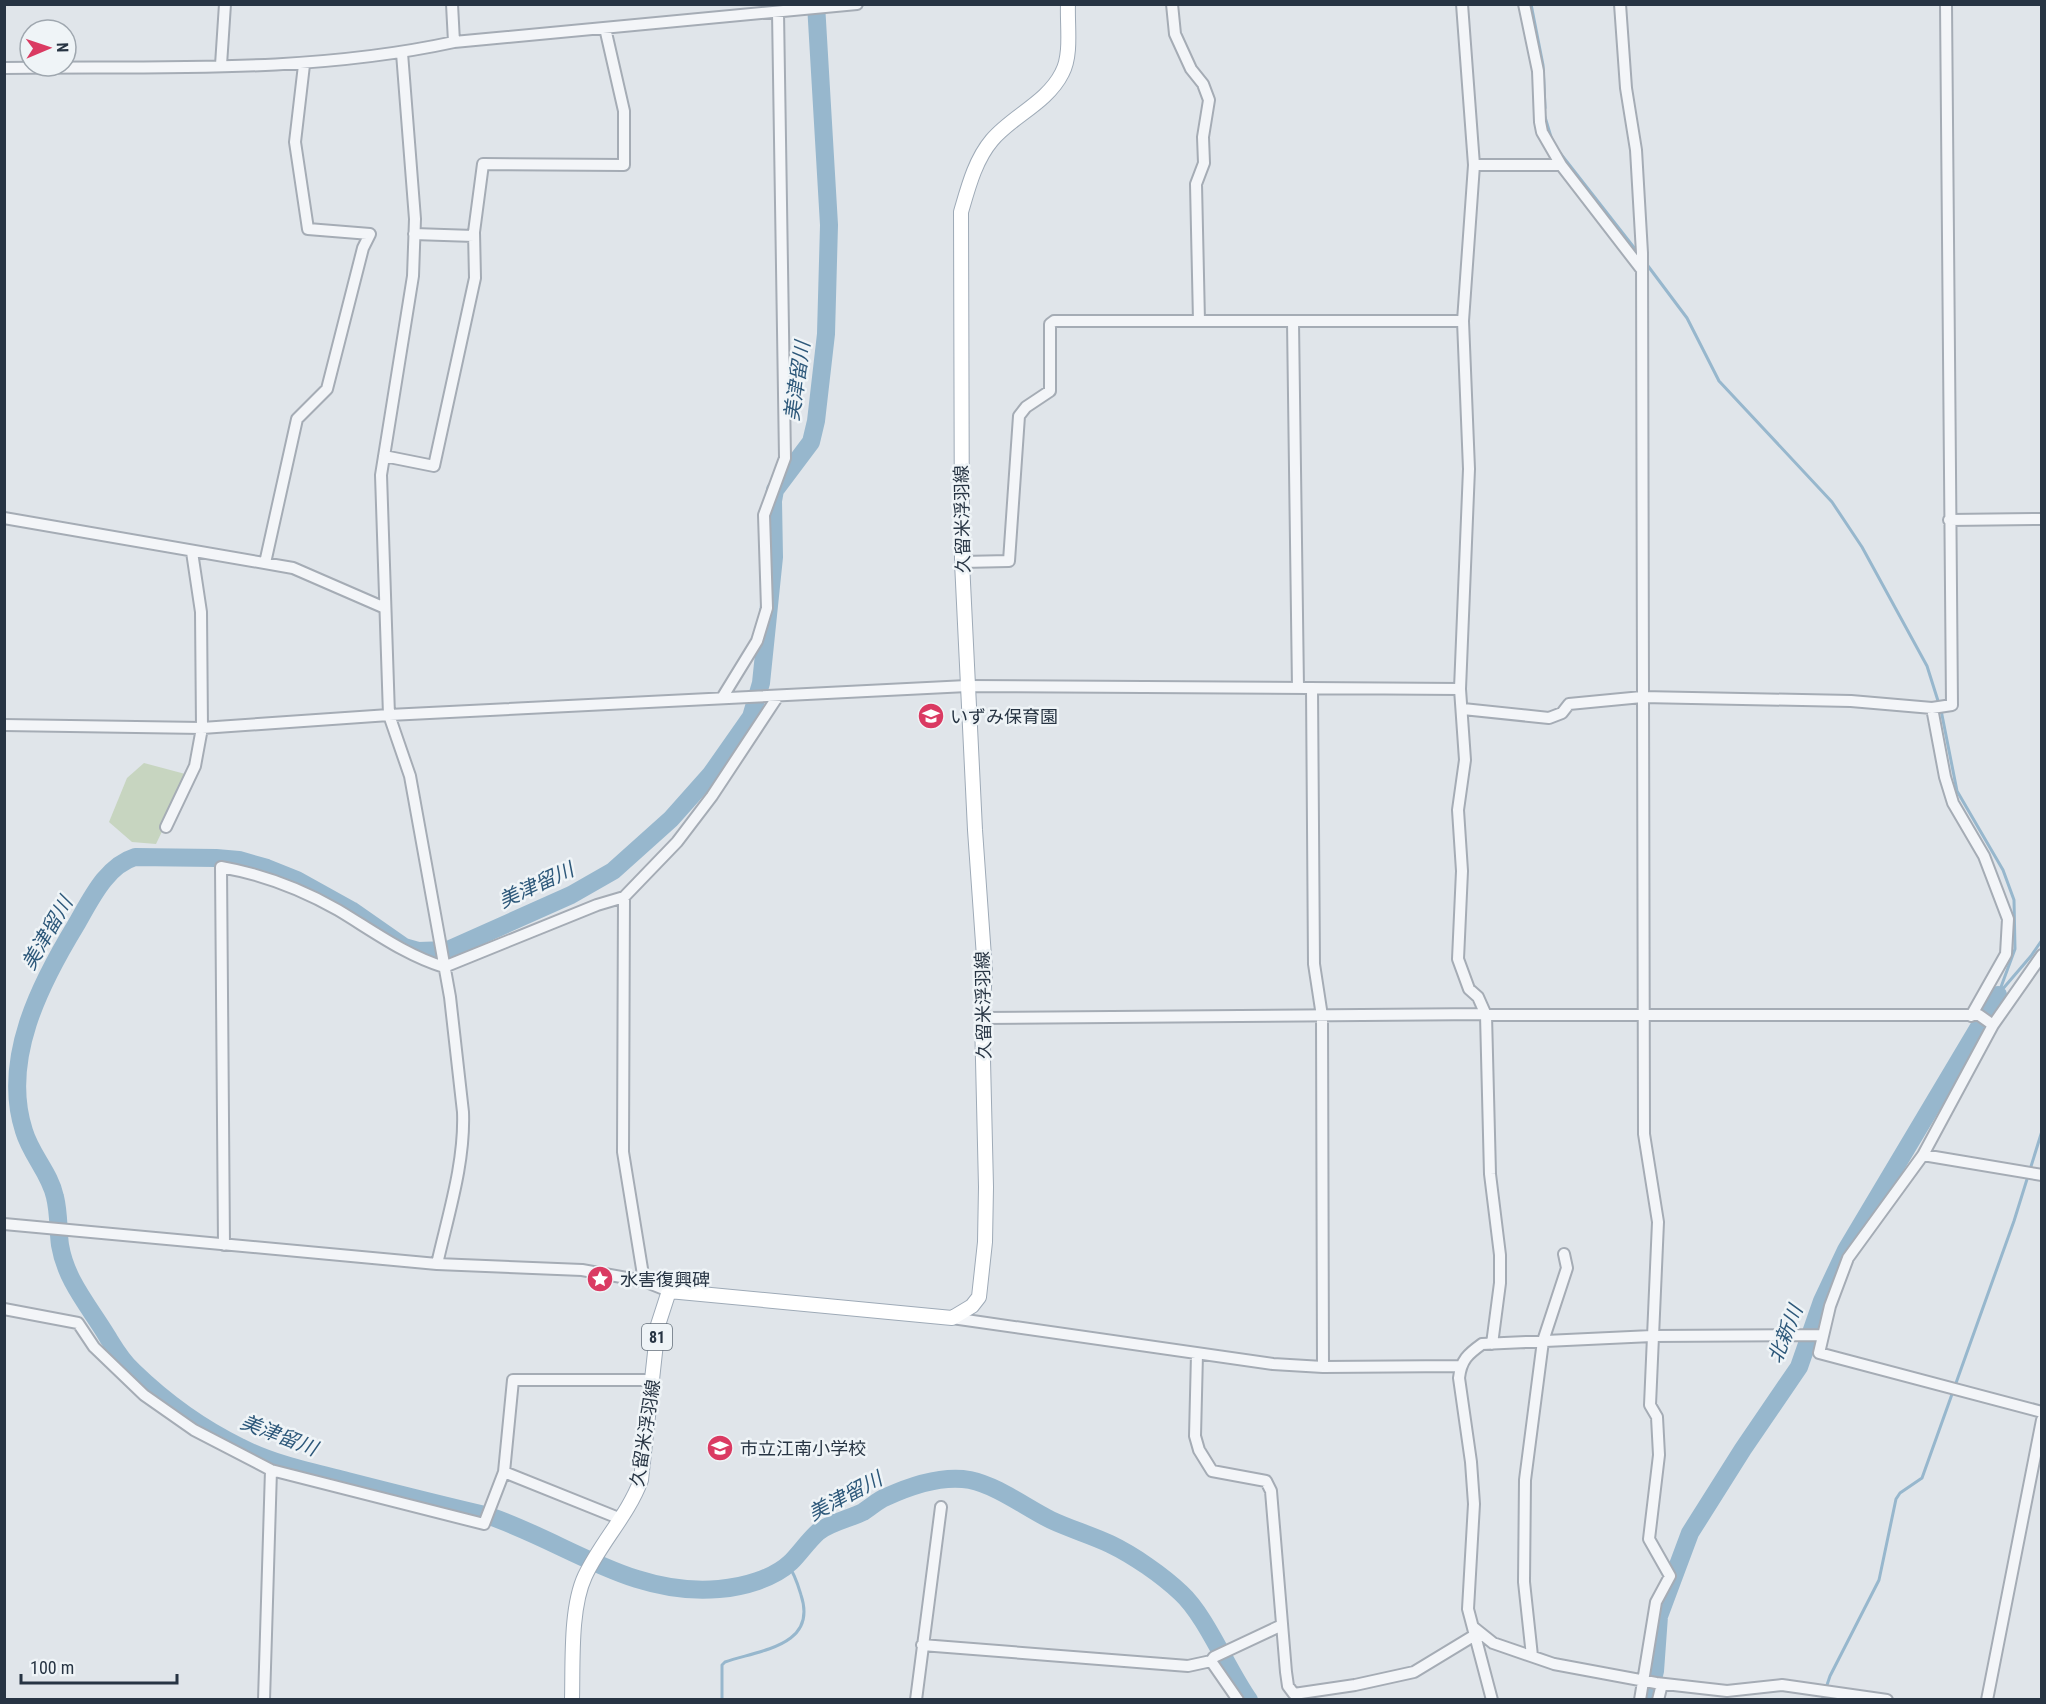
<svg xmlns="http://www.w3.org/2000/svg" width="2046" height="1704" font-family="'Roboto Condensed','Noto Sans JP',sans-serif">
<rect width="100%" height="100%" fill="#e0e5ea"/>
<!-- green -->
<path fill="#c7d5c0" d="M144 763 189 775 156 844 132 842 109 822 127 778Z"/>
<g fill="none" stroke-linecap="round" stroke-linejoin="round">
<!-- stream -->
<path stroke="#97b7cd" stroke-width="3" d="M1531 4 1543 65 1545 108
M1545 117 1551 137
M1560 153 1639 254
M1645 262 1687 318 1719 381 1832 502 1862 547 1927 666 1939 704
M1941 710 1957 791 2003 870 2014 900 2015 949 1998 995
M2001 991 2031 956 2042 940
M722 1700V1665L725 1662C760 1650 818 1646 801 1595 798 1585 795 1574 788 1565
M1822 1700 1830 1676 1879 1580 1896 1499 1900 1493 1922 1478 2014 1221 2042 1131"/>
<!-- river -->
<path stroke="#97b7cd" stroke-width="18" d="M816 4 829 225 826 334 816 421 811 442 775 490 773 501 774 557 761 683 751 717 711 774 671 819 613 871 571 895 448 950 418 951 404 947 351 910 297 880 267 868 239 860 216 858 135 857C106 866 91 899 76 925 40 984 1 1060 24 1131 31 1155 50 1173 55 1197 59 1213 58 1230 60 1245 66 1281 89 1306 107 1336 115 1349 121 1360 133 1371 164 1401 201 1428 240 1447 273 1464 311 1472 347 1481 394 1493 441 1505 489 1516 566 1542 633 1597 719 1589 743 1587 773 1579 791 1562 800 1553 808 1541 818 1532 831 1522 849 1519 863 1512 871 1507 878 1500 886 1497 910 1486 943 1475 970 1480 998 1486 1025 1507 1051 1520 1070 1529 1091 1535 1110 1544 1133 1555 1162 1575 1181 1593 1206 1616 1227 1669 1249 1700
M1648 1700 1655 1671 1659 1616 1690 1533 1743 1449 1799 1367 1822 1301 1846 1250 1998 995"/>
<defs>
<path id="minor" d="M452 4 454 42
M1172 4 1175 34 1191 69 1203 84 1209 100 1203 137 1204 163 1196 184 1199 321
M1462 4 1474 165 1463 321 1469 469 1460 689 1465 760 1458 810 1462 871 1458 959 1469 989 1478 997 1486 1015 1490 1174 1500 1255V1283L1492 1344
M1524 4 1538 71 1540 122 1542 132 1561 165
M1620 4 1626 88 1636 150 1642 253 1644 1134 1658 1222 1650 1405 1657 1417 1659 1455 1649 1539 1670 1576 1656 1602 1640 1700
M402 53 415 219 413 276 381 475 389 715 410 776 450 997 463 1112C465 1163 448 1215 437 1264
M221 65 225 4
M4 68C155 66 307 74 454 42L857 4
M1474 165H1561L1642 270
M414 234 474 236
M1293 322 1298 688
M384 456 434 466 475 278 474 232 483 164 624 165V111L605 28
M4 518 293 568 385 608
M1949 520 2042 519
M962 562 1009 561 1019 416 1026 407 1050 391V324L1054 321H1463
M265 563 297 419 327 389 363 248 370 234 308 229 295 142 304 65
M1312 688 1314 964 1322 1016 1323 1367
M722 698 757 641 767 608 764 515 785 458 778 12
M1932 708 1945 777 1953 803 1984 856 2008 919 2006 954 1971 1016
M1463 709 1549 718 1562 713 1569 704 1642 697 1851 701 1932 708 1952 705 1946 4
M4 725 202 728 389 715 967 686 1460 689
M166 827 195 766 202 728 201 612 192 552
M624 897 623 1152 644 1281
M2042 955 1993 1025 1923 1155 1848 1258 1830 1306 1819 1353 2042 1412
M1486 1015H1979L1993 1025
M982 1018 1485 1014
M1923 1155 2042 1175
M4 1224 437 1264 582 1270 644 1281 669 1291
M224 1245 221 867C261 874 303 890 338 910 373 931 405 955 444 967L597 905 624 897 677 842 712 796 778 696
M4 1309 78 1323 94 1347 144 1395 194 1430 271 1470 484 1524 504 1472 513 1380H653
M952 1318 1273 1364 1323 1367 1460 1366
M1197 1354 1195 1436 1199 1450 1212 1471 1266 1481 1271 1491 1286 1672 1288 1686 1294 1694 1355 1685 1414 1672 1475 1635
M504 1472 621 1519
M1473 1627 1493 1643 1554 1664 1656 1683 1727 1691 1782 1685 1887 1700
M922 1645 1188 1666 1211 1661
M1532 1656 1524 1582 1525 1480 1543 1341 1567 1268 1564 1254
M1211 1661 1214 1657 1282 1625
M1211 1661 1238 1700
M264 1700 271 1470
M916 1700 941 1507
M1492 1700 1468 1609 1474 1504 1471 1462 1459 1378C1461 1360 1468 1354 1482 1344L1652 1336 1823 1335
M1658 1700 1662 1684
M1987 1700 2042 1420"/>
<path id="major" d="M572 1700C573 1663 570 1608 585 1576 601 1542 628 1515 641 1480L658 1325 669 1291 952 1318 972 1306 979 1297 985 1242 986 1187 982 1018 985 971 975 830 962 562 961 212C968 188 975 160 992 140 1012 116 1047 103 1062 73 1072 55 1067 25 1068 4"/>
</defs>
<!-- minor casing -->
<use href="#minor" stroke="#a5acb5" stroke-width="14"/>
<!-- major casing -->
<use href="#major" stroke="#9eaab7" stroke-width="16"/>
<!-- minor -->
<use href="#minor" stroke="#f3f5f8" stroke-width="10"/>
<!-- major -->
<use href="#major" stroke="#fff" stroke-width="14"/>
</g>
<!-- icons -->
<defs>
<symbol id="school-disc" viewBox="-11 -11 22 22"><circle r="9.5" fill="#da3a62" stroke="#eff4f7"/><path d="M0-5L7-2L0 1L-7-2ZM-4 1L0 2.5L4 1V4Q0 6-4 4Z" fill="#fff"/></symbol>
<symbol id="sight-disc" viewBox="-11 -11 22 22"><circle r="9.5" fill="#da3a62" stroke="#eff4f7"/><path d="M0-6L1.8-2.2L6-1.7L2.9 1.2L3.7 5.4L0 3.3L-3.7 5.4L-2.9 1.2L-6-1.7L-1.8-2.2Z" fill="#fff"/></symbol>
</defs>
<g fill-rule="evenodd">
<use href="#school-disc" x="916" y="701" width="30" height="30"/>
<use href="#sight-disc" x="585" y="1264" width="30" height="30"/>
<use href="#school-disc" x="705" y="1433" width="30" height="30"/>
</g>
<g text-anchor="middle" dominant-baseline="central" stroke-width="5" stroke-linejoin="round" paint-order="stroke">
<!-- shield labels -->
<rect fill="#eff4f7" stroke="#636e79" stroke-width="1.5" x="642" y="1324" width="30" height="26" rx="4.5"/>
<g font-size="16" font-weight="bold" fill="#273443">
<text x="657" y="1337">81</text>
</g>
<!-- street labels -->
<g font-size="18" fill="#273443" stroke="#eff4f7">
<text transform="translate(962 519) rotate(-91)">久留米浮羽線</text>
<text transform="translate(983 1005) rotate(-91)">久留米浮羽線</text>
<text transform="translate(645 1433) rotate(-81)">久留米浮羽線</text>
</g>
<!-- poi labels -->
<g font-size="18" fill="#273443" stroke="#eff4f7" text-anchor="start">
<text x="950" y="716">いずみ保育園</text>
<text x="620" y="1279">水害復興碑</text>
<text x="740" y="1448">市立江南小学校</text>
</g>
<!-- water labels -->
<g font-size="20" font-style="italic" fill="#2d587a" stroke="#eff4f7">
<text transform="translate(797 381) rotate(-82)">美津留川</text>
<text transform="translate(536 885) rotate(-25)">美津留川</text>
<text transform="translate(47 933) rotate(-60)">美津留川</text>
<text transform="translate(1785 1334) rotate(-68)">北新川</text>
<text transform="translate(279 1435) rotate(21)">美津留川</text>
<text transform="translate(845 1496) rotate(-28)">美津留川</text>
</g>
</g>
<!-- border -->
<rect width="2046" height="1704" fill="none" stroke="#273443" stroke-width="12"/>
<!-- north arrow -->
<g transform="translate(48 48) rotate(88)"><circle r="28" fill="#eff4f7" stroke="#9fa7af" stroke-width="1.5"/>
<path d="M0-4.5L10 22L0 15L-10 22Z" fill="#da3a62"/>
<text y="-9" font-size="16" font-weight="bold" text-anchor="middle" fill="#273443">N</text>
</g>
<!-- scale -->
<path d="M21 1674v9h156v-9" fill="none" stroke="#273443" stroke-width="3"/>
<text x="30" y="1674" font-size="18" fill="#273443" stroke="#eff4f7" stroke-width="4.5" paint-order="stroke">100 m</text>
</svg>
